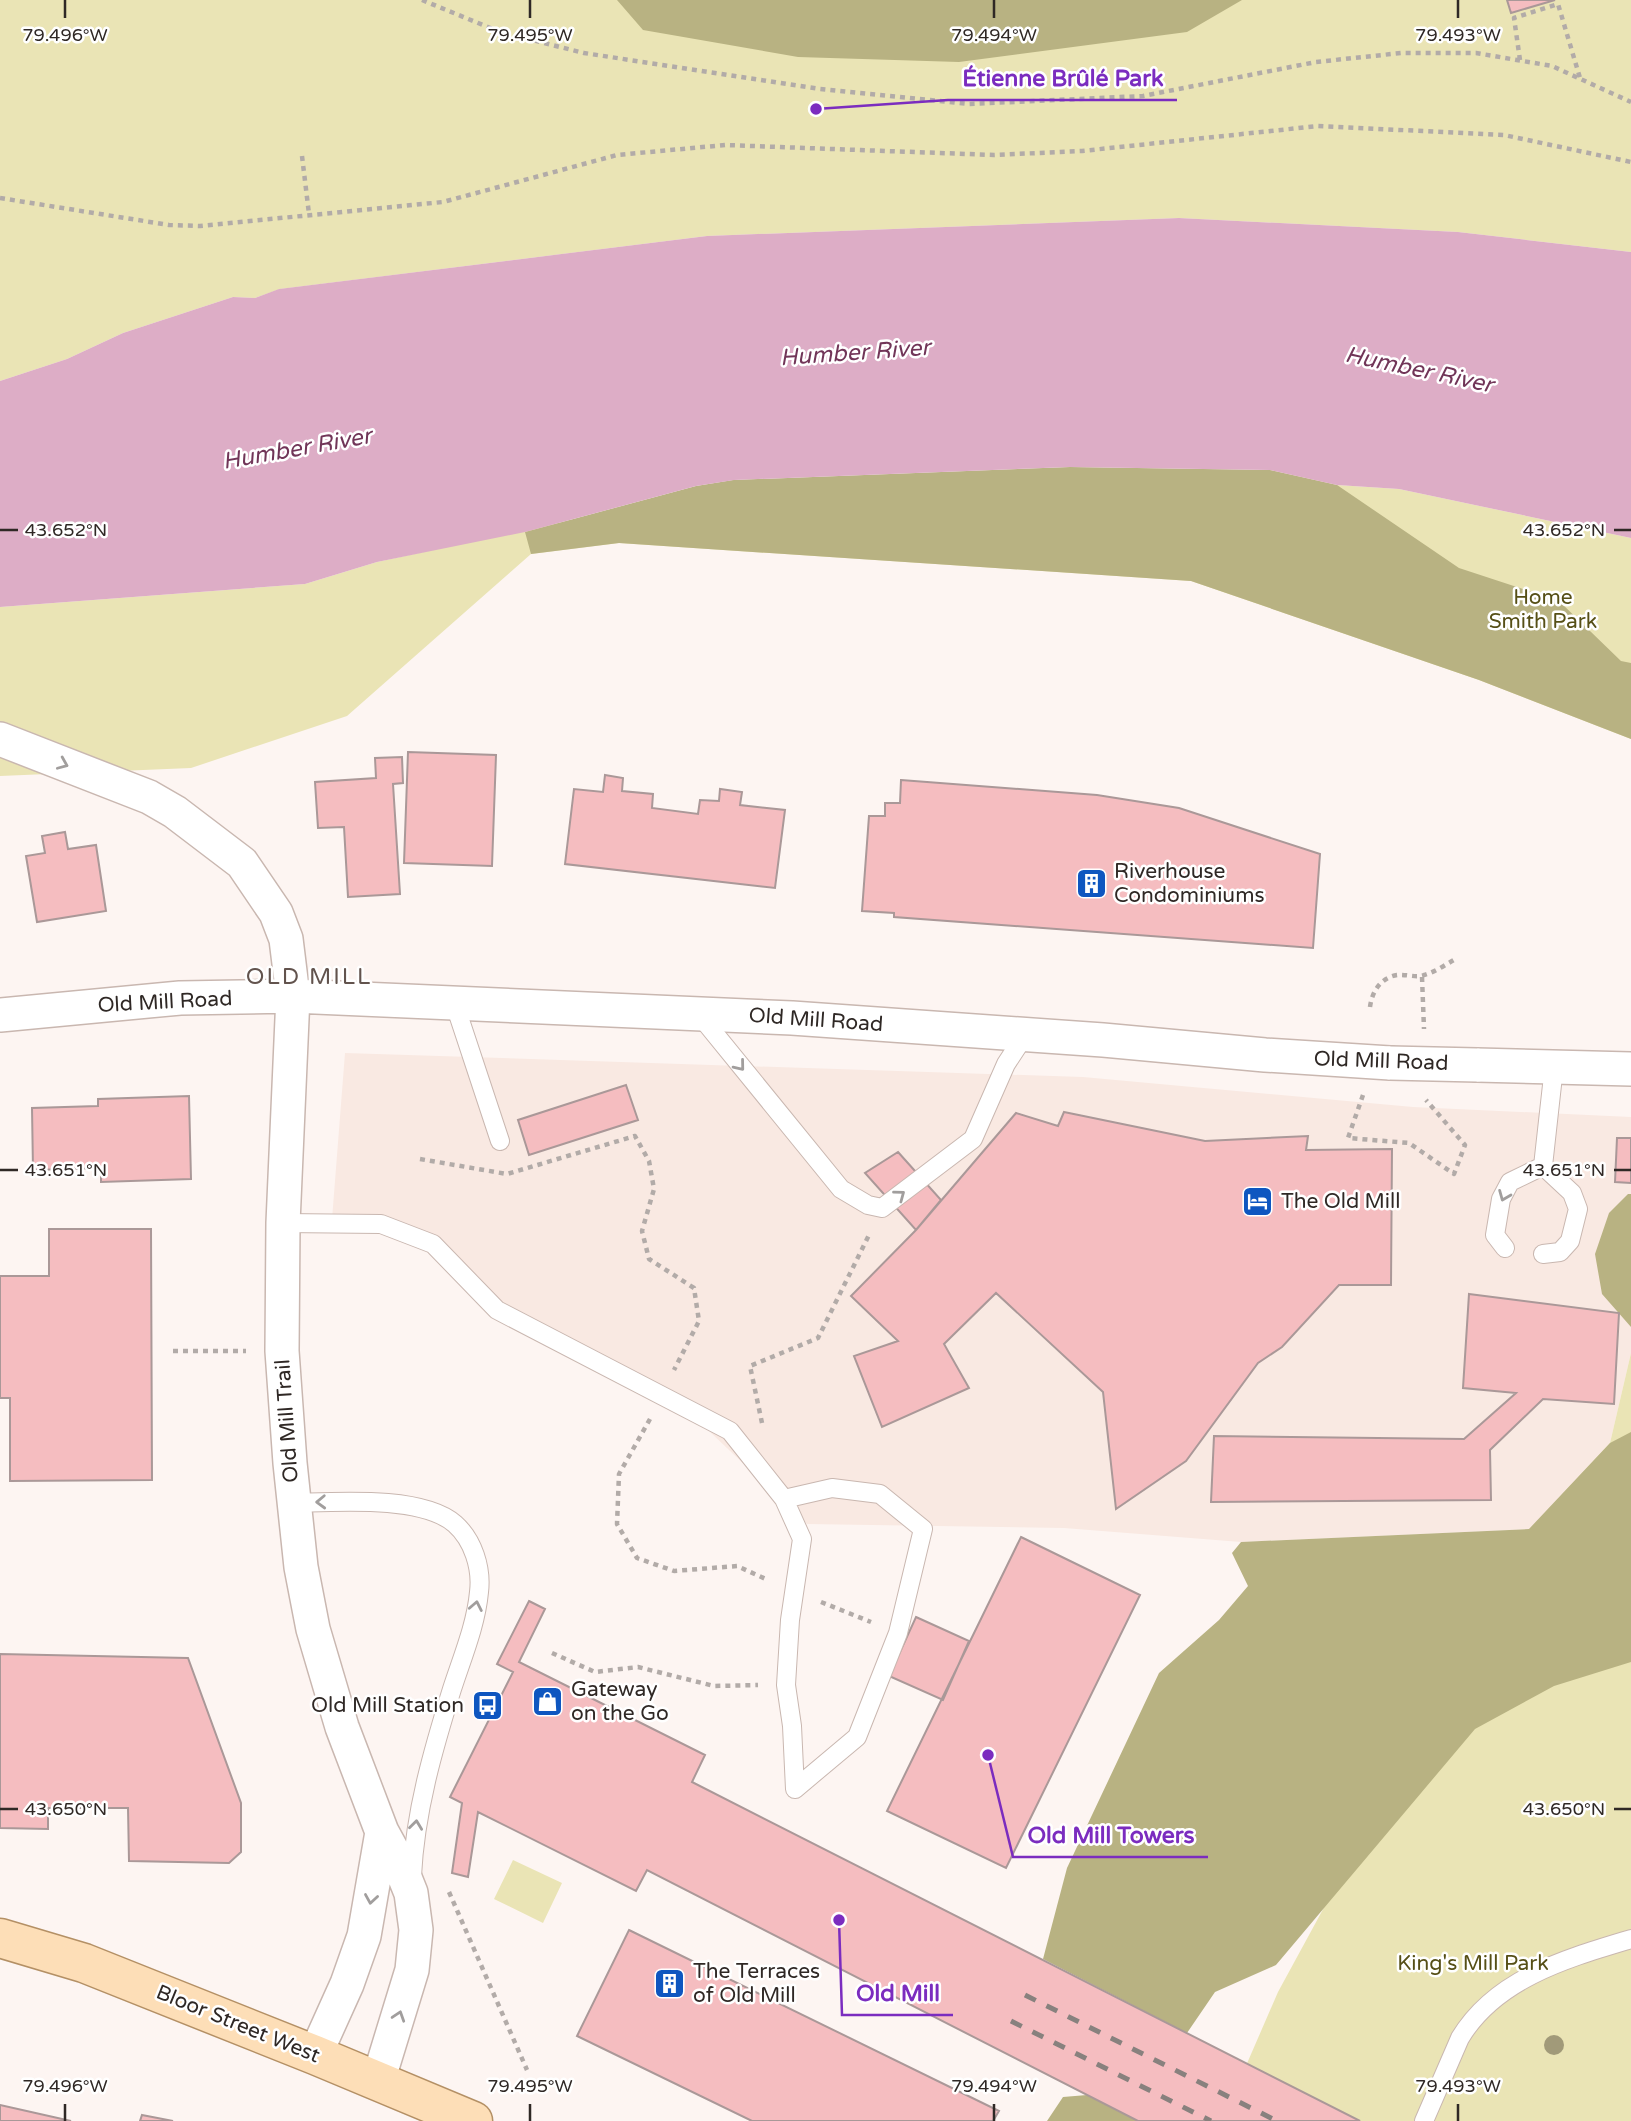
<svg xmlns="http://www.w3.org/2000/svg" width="1631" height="2121" font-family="'Varela Round',sans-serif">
<rect width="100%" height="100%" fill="#fdf5f2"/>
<!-- built -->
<path fill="#f9e9e2" d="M345 1053 1083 1077 1413 1107 1631 1117V1353L1610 1443 1530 1529 1241 1542 1064 1528 807 1524 688 1411 516 1321 405 1232H331Z"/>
<!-- green -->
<path fill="#eae4b5" d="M0 0H1631V252L1458 232 1179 218 707 236 280 289 255 298 233 297 123 333 67 359 0 381Z
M1270 470 1337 485 1399 489 1631 538V739L1479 680 1191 581 619 543 531 554 347 716 191 768 0 776V607L305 584 377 562 586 517Z
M1631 1353V2121H1222L1278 1992 1530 1529 1610 1443Z
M513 1860 562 1883 543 1923 494 1899Z"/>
<!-- forest -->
<path fill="#b8b282" d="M617 0H1242L1187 32 959 62 798 57 643 30Z
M1070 467 1270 470 1337 485 1459 568 1559 601 1621 661 1631 663V739L1479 680 1191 581 619 543 531 554 525 532 696 486 733 480Z
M1628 1194H1631V1327L1602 1294 1595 1254 1609 1213Z
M1631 1432V1662L1554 1686 1475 1729 1276 1965 1215 1992 1187 2033 1043 1959 1067 1868 1159 1673 1219 1620 1248 1586 1232 1553 1241 1542 1529 1529 1610 1443Z
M1087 2095 1138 2121H1047L1063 2097Z"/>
<!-- water -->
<path fill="#ddadc6" d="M1179 218 1458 232 1631 252V538L1399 489 1337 485 1270 470 1070 467 734 480 696 486 525 532 377 562 305 584 0 607V381L67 359 123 333 233 297 255 298 279 289 707 236Z"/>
<!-- building -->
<path fill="#f5bdc0" stroke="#aa9898" stroke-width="2" d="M1507 0H1555L1511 13Z
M408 752 496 755 492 866 404 863Z
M402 757 403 783 393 784 400 894 348 897 344 827 318 828 315 782 376 778 375 758Z
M605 775 623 778 622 791 653 794 652 808 698 814 700 800 719 801 720 789 742 792 740 805 785 810 775 888 565 864 574 789 603 792Z
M901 780 1097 795 1179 808 1320 854 1313 948 894 917V913L862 911 869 816H885V803H900Z
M65 832 68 849 96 845 106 911 37 922 26 856 45 853 42 836Z
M626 1085 638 1120 529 1155 518 1120Z
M189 1096 191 1179 101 1182V1168L33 1170 32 1108 98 1106V1099Z
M1064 1112 1205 1141 1308 1136 1306 1150 1392 1149 1391 1285H1339L1282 1347 1258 1363 1186 1461 1116 1509 1103 1392 996 1293 944 1344 969 1388 882 1427 854 1356 898 1341 851 1296 916 1230 1016 1113 1058 1126Z
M1617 1138H1631V1183L1615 1182Z
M898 1152 941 1200 916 1230 865 1173Z
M49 1229H151L152 1480 10 1481V1398H0V1276H49Z
M1469 1294 1619 1313 1614 1404 1543 1399 1490 1450 1491 1500 1211 1502 1214 1436 1464 1439 1516 1393 1463 1388Z
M1021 1537 1140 1595 1006 1868 887 1811Z
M529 1601 545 1609 519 1662 705 1755 692 1782 1360 2121H1138L647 1870 636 1891 478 1812 468 1877 452 1873 462 1803 450 1797 513 1672 497 1664Z
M916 1617 969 1641 943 1700 889 1676Z
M0 1654 188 1658 241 1803V1852L229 1863 129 1861 128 1808H48V1829L0 1828Z
M629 1930 999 2111 993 2121H752L577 2036Z
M0 2105 71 2121H0Z
M142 2115 173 2121H140Z"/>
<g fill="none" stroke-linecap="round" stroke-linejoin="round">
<defs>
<path id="lane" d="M455 1005 500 1141
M697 1012 841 1189 868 1205 882 1208 973 1139 1006 1064 1025 1035
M1543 1166 1554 1067
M283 1223 381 1224 433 1244 497 1310 730 1431 784 1499 802 1539 790 1620 786 1685 792 1726 795 1789 857 1737 898 1633 923 1529 880 1494 832 1488 784 1499
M1505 1248 1495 1235 1501 1199 1510 1182 1543 1166 1572 1193 1578 1209 1570 1241 1560 1252 1543 1254
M294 1503C335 1502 422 1495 455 1524 473 1540 482 1568 479 1592 476 1625 462 1658 452 1689 433 1750 415 1812 412 1876
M1424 2121 1460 2038C1496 1978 1568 1958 1631 1939"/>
<path id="street" d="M0 739 149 797 175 812 242 863 276 913 286 939 293 996 283 1223 282 1351 290 1463 301 1567 313 1629 342 1727 382 1832 399 1863 411 1893 416 1930 412 1970 378 2081
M0 1015 180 998 293 996 792 1018 1103 1040 1265 1055 1390 1063
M1477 1065 1631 1069
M315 2055 347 1984 364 1936 382 1832"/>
<path id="primary" d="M0 1938 84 1963 315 2055 473 2121"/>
</defs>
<!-- lane casing -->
<use href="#lane" stroke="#c9b7b0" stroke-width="20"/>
<!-- street casing -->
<use href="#street" stroke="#c9b7b0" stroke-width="36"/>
<!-- primary casing -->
<use href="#primary" stroke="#b49065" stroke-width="41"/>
<!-- path -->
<path stroke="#b2aba8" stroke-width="4.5" stroke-dasharray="5 5" stroke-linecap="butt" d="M422 0 500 32 584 53 820 89 969 104 1143 96 1316 62 1401 53H1476L1552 66 1631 102
M1520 60 1514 18 1558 4 1580 78
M302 156 309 214
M0 198 169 225 200 226 443 202 617 155 725 145 994 155 1082 151 1318 126 1504 135 1631 162
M1422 977 1424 1029
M1370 1007C1372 992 1380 978 1397 975 1406 974 1416 978 1424 975 1435 972 1445 965 1454 960
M1363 1095 1348 1138 1409 1143 1454 1174 1465 1145 1426 1100
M420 1159 507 1174 635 1136 649 1161 654 1189 642 1231 649 1259 694 1288 699 1321 674 1370
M173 1351H246
M650 1419 619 1474 617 1524 637 1558 674 1571 737 1566 768 1580
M762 1423 750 1366 818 1338 869 1235
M821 1602 871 1622
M552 1653 595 1672 638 1667 714 1686 758 1685
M449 1892 527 2070"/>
<!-- lane -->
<use href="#lane" stroke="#fff" stroke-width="18"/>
<!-- street -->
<use href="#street" stroke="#fff" stroke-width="33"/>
<!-- primary -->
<use href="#primary" stroke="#fddeb7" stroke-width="38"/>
<!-- rail -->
<path stroke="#88817e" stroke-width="5" stroke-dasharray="12 12" stroke-linecap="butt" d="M1025 1995 1277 2121
M1011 2021 1211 2121"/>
<defs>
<path id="street-bridge" d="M1390 1063 1477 1065"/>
</defs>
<!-- street-bridge casing -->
<use href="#street-bridge" stroke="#c9b7b0" stroke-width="36" stroke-linecap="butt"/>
<!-- street-bridge -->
<use href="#street-bridge" stroke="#fff" stroke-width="33"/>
</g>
<!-- trees -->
<circle fill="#a19a79" cx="1554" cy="2045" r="10"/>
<!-- one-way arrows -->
<defs><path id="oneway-chevron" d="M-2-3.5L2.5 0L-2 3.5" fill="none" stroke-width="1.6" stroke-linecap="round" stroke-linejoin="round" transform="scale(1.75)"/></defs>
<g stroke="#a19e9d">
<use href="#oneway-chevron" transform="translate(63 764) rotate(23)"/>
<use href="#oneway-chevron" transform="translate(740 1066) rotate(51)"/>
<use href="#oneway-chevron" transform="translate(900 1195) rotate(-37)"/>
<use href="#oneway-chevron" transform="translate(1504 1196) rotate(112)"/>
<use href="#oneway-chevron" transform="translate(321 1502) rotate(178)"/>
<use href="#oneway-chevron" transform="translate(476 1606) rotate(-79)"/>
<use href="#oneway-chevron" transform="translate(416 1825) rotate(-83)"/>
<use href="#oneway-chevron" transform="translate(371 1899) rotate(99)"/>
<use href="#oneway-chevron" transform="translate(399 2016) rotate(-72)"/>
</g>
<!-- ticks -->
<path fill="none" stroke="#2f2825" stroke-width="2.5" d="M65 0V18M530 0V18M994 0V18M1458 0V18M0 530H18M1614 530H1631M0 1170H18M1614 1170H1631M0 1809H18M1614 1809H1631M65 2104V2121M530 2104V2121M994 2104V2121M1458 2104V2121"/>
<!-- icons -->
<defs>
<symbol id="building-square" viewBox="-11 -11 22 22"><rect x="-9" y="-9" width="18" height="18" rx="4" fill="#0e56c0" stroke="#fff"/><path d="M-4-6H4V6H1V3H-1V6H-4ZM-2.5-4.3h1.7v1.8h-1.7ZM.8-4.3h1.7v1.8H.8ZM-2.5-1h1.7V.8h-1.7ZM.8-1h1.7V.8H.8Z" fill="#fff"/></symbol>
<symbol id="hotel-square" viewBox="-11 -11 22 22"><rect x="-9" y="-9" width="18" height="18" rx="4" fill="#0e56c0" stroke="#fff"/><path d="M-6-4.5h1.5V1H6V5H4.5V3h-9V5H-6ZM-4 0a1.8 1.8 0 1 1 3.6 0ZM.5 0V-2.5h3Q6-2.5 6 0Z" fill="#fff"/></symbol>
<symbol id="shop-square" viewBox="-11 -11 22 22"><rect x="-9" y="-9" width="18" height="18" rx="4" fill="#0e56c0" stroke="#fff"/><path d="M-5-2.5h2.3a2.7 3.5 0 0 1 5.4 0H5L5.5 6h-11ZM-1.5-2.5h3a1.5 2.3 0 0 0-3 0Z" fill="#fff"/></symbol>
<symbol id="bus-square" viewBox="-11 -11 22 22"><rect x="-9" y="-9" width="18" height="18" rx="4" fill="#0e56c0" stroke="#fff"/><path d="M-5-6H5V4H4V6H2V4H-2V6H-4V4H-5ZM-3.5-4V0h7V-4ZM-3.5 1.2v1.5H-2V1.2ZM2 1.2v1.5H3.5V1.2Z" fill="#fff"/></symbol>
</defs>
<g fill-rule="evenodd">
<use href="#building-square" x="1074" y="866" width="35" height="35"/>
<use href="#hotel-square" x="1240" y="1184" width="35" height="35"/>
<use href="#shop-square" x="530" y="1684" width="35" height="35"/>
<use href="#bus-square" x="470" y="1688" width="35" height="35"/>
<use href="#building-square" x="652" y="1966" width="35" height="35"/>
</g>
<g text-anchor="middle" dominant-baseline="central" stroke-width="5" stroke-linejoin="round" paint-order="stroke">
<!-- park labels -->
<g font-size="21" fill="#564f16" stroke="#fff">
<text x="1543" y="597">Home<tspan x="1543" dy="24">Smith Park</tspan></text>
<text x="1473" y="1963">King's Mill Park</text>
</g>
<!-- poi labels -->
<g font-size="21" fill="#2f2825" stroke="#fff" text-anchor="start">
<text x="1114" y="871">Riverhouse<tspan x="1114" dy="24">Condominiums</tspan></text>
<text x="1281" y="1201">The Old Mill</text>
<text x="571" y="1689">Gateway<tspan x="571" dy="24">on the Go</tspan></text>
<text x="464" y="1705" text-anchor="end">Old Mill Station</text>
<text x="693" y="1971">The Terraces<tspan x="693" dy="24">of Old Mill</tspan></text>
</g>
<!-- street labels -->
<g font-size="21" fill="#2f2825" stroke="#fff">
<text transform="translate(165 1002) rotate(-3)">Old Mill Road</text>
<text transform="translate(816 1020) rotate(4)">Old Mill Road</text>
<text transform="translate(1381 1061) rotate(2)">Old Mill Road</text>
<text transform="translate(287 1421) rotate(-94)">Old Mill Trail</text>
<text transform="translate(238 2024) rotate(22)">Bloor Street West</text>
</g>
<!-- water labels -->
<g font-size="23" font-style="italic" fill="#713558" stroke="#fff">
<text transform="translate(855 353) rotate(-4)">Humber River</text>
<text transform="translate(1419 370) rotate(12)">Humber River</text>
<text transform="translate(297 449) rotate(-10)">Humber River</text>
</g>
<!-- neighbourhood labels -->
<g font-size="23" letter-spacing="2" fill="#62534d" stroke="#fff">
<text x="309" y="977">OLD MILL</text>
</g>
</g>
<g font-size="18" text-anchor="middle" fill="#2f2825" stroke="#fff" stroke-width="5" stroke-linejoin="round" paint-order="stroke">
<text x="65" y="41">79.496°W</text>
<text x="530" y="41">79.495°W</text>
<text x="994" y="41">79.494°W</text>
<text x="1458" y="41">79.493°W</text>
<text x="66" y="536">43.652°N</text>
<text x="1564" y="536">43.652°N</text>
<text x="66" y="1176">43.651°N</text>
<text x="1564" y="1176">43.651°N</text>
<text x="66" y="1815">43.650°N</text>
<text x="1564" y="1815">43.650°N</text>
<text x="65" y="2092">79.496°W</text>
<text x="530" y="2092">79.495°W</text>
<text x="994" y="2092">79.494°W</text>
<text x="1458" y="2092">79.493°W</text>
</g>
<!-- callouts -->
<path fill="none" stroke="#7b2cbf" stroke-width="2.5" d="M816 109L948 100H1177M988 1755L1013 1857H1208M839 1920L842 2015H953"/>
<g fill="#7b2cbf" stroke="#fff" stroke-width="2.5">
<circle cx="816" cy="109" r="7"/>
<circle cx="988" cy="1755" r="7"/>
<circle cx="839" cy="1920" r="7"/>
</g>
<g font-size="23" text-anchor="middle" font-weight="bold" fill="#7b2cbf" stroke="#fff" stroke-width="5" stroke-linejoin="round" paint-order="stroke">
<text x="1063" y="86">Étienne Brûlé Park</text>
<text x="1111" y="1843">Old Mill Towers</text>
<text x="898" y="2001">Old Mill</text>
</g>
</svg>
